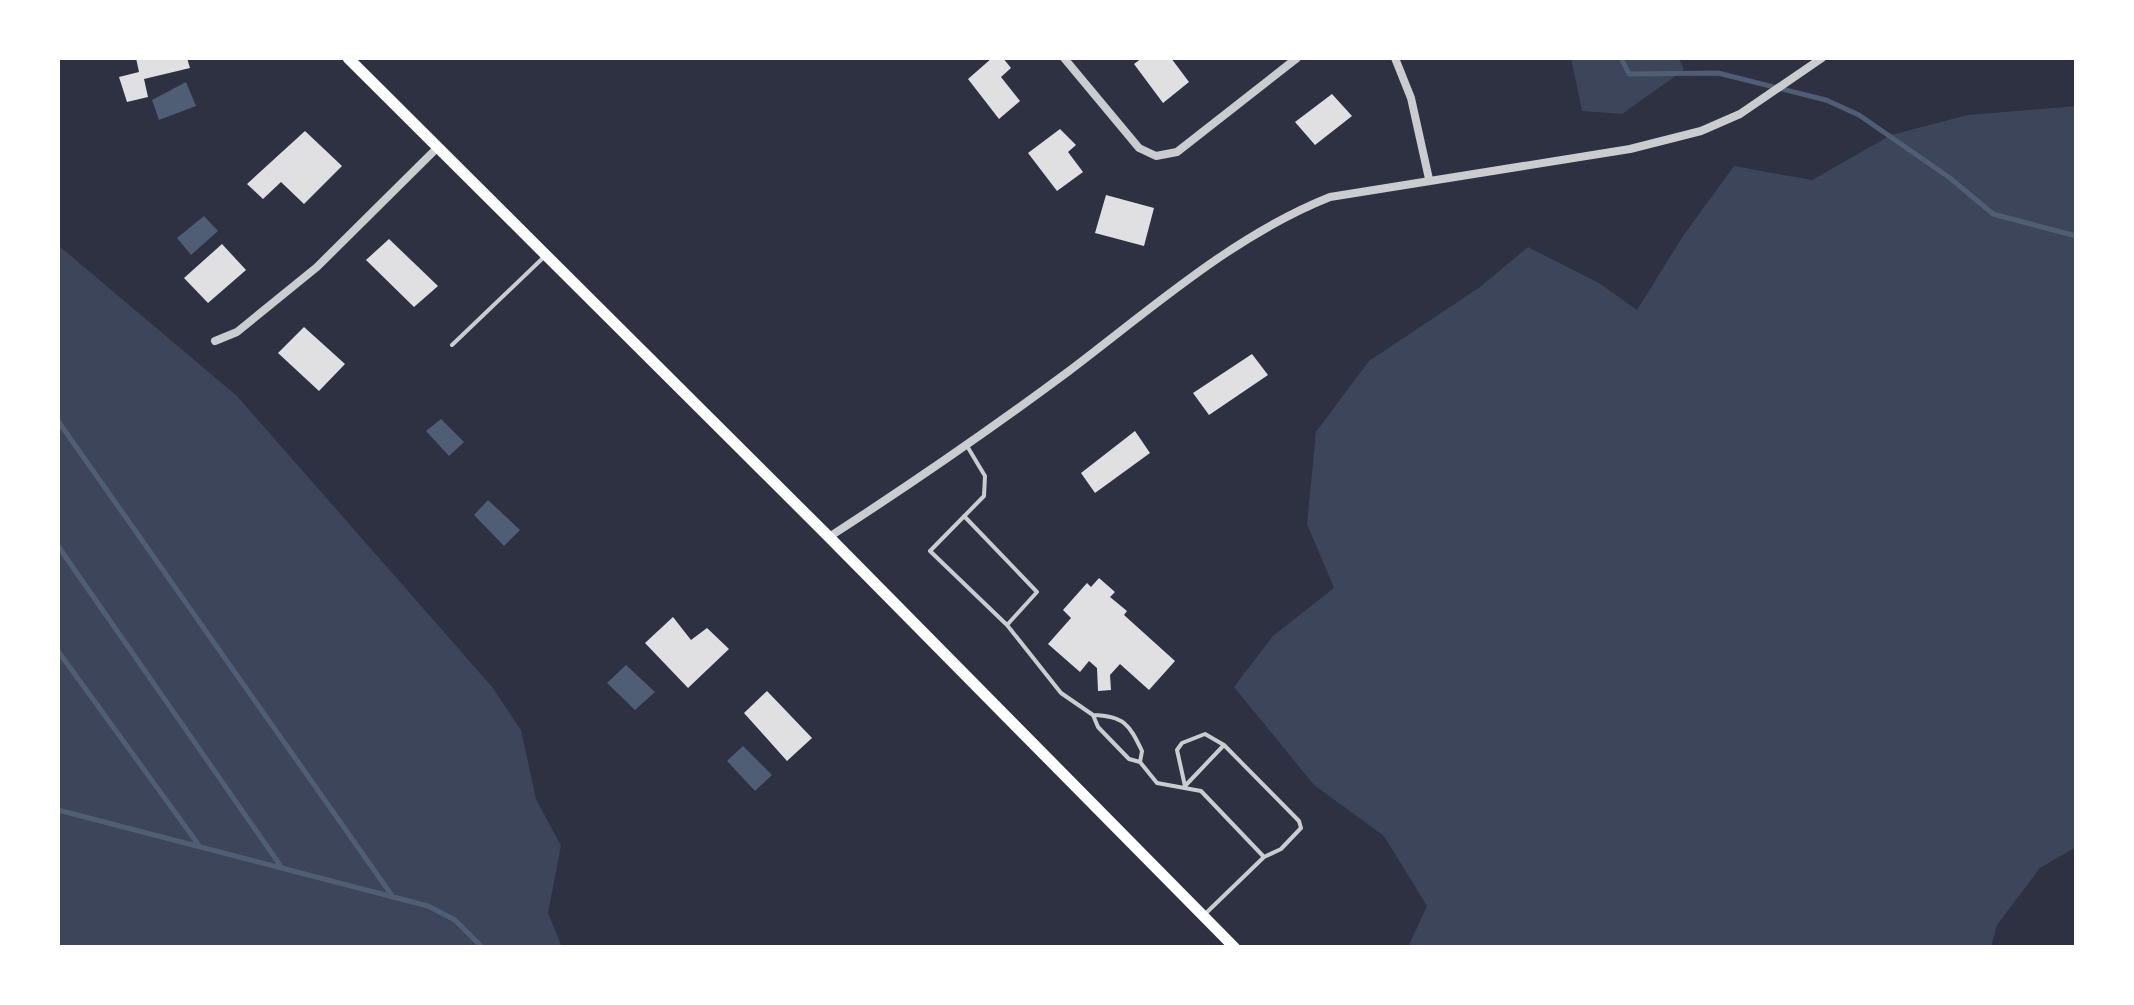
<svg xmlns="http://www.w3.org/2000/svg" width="2134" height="1005" font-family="'Public Sans',sans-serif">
<rect width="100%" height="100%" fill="#2d3142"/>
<!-- green -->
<path fill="#3c4559" d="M1571 58H1679L1684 70 1622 114 1582 111Z
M2076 106V847L2040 868 1997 925 1991 947H1408L1427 906 1384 836 1314 785 1234 687 1273 636 1334 588 1307 524 1316 432 1369 361 1480 287 1528 247 1599 283 1637 310 1683 236 1734 166 1812 180 1891 135 1968 115Z
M58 245 237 396 493 688 521 730 536 799 561 846 548 913 562 947H58Z"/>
<!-- water -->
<path fill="#4f5d75" d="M186 82 196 106 159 120 152 100Z
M204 216 218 231 191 255 177 238Z
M441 419 464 442 449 456 426 431Z
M488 500 520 530 504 546 474 515Z
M626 665 655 692 635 710 607 683Z
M743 746 772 775 755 791 727 761Z"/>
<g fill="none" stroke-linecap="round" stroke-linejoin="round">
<!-- stream -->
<path stroke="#4f5d75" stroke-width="5" d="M1621 58 1629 74 1718 73 1826 100 1859 115 1950 178 1993 214 2076 236
M58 421 393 897
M58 546 280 865
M58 651 198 844
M58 810 428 906 455 920 483 948"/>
</g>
<!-- building -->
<path fill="#e0e0e3" d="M136 58H187L190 68 144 79 148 97 127 102 119 77 139 72Z
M992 58H1003L1011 68 1001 77 1020 101 999 119 968 79Z
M1142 58H1171L1189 82 1163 103 1134 64Z
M1332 94 1352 116 1315 145 1295 122Z
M1060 129 1076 145 1068 152 1083 172 1057 191 1028 153Z
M305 131 342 166 304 204 281 182 263 199 247 184Z
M1106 195 1154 208 1144 246 1095 233Z
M389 239 438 286 414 307 366 260Z
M222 244 246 270 208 303 184 278Z
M304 327 345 364 319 391 278 353Z
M1252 354 1268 375 1209 415 1193 393Z
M1135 431 1150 453 1095 493 1081 473Z
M1099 578 1115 592 1110 597 1127 611 1124 615 1175 661 1149 690 1120 664 1110 675 1111 690 1098 691 1097 668 1089 661 1080 672 1048 644 1071 618 1063 610 1087 583 1091 587Z
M673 617 691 640 707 628 729 649 688 688 645 643Z
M767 691 812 738 787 761 744 713Z"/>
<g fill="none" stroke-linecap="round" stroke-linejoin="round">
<!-- service -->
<path stroke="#caccd0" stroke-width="4" d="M452 345 545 256
M964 516 1037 592 1007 625 930 551 984 496 985 476 967 446
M1007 625 1061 693 1093 715 1098 727 1129 759 1140 762 1142 751C1129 724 1124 716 1093 715
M1140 762 1157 783 1201 791 1264 857 1204 915
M1185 786 1224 745 1299 821 1301 828 1281 849 1264 857
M1185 786 1177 750 1182 743 1205 734 1224 745"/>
<!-- minor -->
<path stroke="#caccd0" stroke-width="8" d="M1064 58 1139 148 1156 156 1177 152 1297 58
M1395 58 1411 98 1429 179
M215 341 237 332 317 267 438 147
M829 537C911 484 991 429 1069 371 1151 309 1234 235 1330 197L1630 149 1701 131 1740 114 1822 58"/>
<!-- secondary -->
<path stroke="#fff" stroke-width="11" d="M348 58 829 537 1235 948"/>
</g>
<!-- border -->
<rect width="2134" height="1005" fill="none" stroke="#ffffff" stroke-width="120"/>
</svg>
